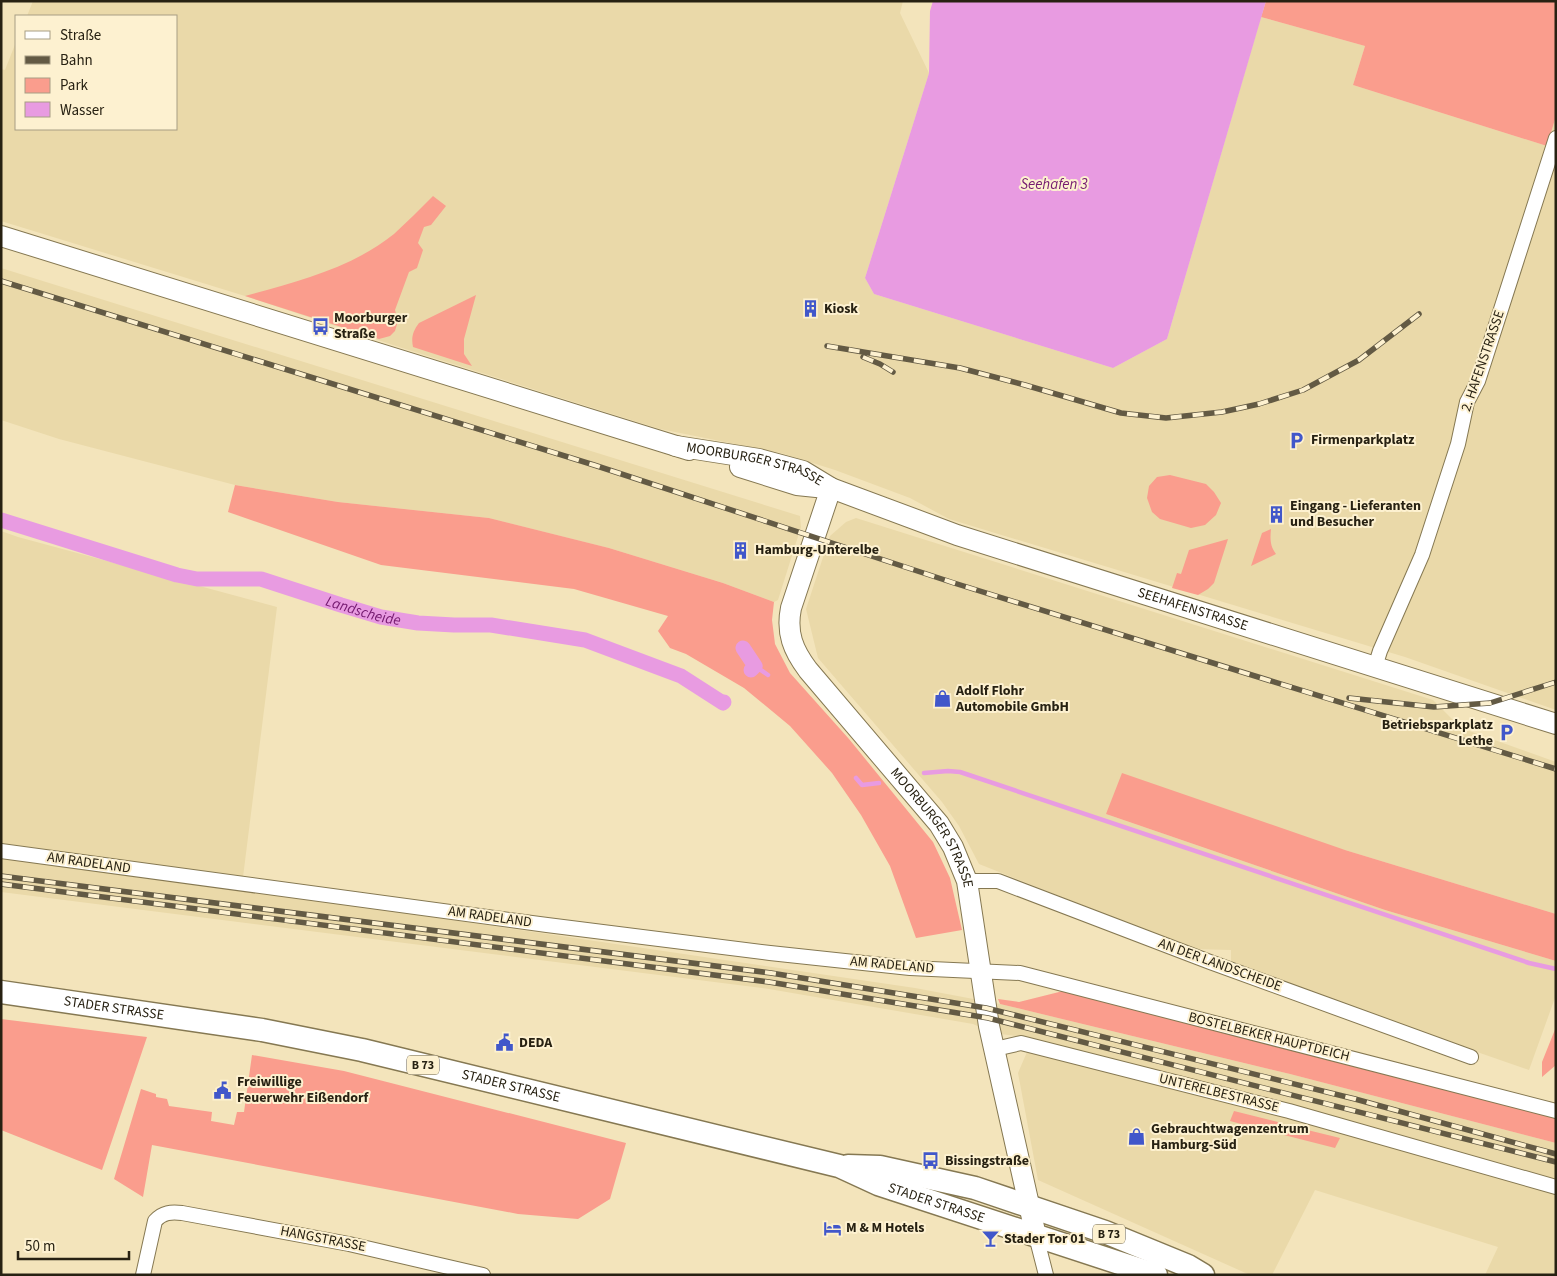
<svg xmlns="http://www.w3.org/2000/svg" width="1557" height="1276" font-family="'Source Sans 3',sans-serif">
<rect width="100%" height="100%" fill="#f3e4bb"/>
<!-- built -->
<path fill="#ead9a9" d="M33 1H903L900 13 929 73 865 278 874 294 1113 368 1167 339 1261 17 1365 46 1353 85 1547 146 1556 116V710L1405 657 949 519 910 498 835 470 781 453 660 429 399 347 245 296 1 221V69L5 70 16 42V129H176V16H27Z
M1 268 800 516 801 527 778 600 774 602 723 583 609 548 489 518 338 502 235 485 59 439 1 420Z
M856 518 1433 700 1461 728 1556 762V914L1345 850 1106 814 1385 910 1556 961V995L1529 1070 1336 1003 1231 963V950L1193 949 979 864 959 826 942 802 818 658 806 609 830 536 846 522Z
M1 531 18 537 277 607 243 877 1 843Z
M1 854 915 988 1000 1004 1290 1074 1556 1143V1275H1485L1498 1247 1315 1190 1272 1275H1250L1038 1180 1018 1073 1033 1038 993 1033 973 1024 769 989 1 892Z"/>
<!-- green -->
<path fill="#fa9d8d" d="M1266 1H1556V116L1547 146 1353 85 1365 46 1261 17Z
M433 196 446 206 431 225 424 227 418 243 423 250 417 268 409 272 395 310 398 321 395 331 390 336 379 339 245 296C296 282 352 268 394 234 407 222 420 209 433 196Z
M476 295 464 339V354L472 366 413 347C411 337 413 331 419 323Z
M1170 475 1206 484 1214 492 1221 503 1216 515 1205 525 1191 528 1160 519 1152 512 1147 498 1149 486 1157 477Z
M235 485 338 502 489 518 609 548 723 583 774 602 772 620 775 644 790 673 849 739 933 842 950 878 962 930 916 938 890 866 861 815 832 773 790 726 744 688 686 654 670 648 658 631 668 616 574 589 381 565 228 512Z
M1271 529C1270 539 1270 546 1276 554L1251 566 1262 533Z
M1228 539 1214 583 1208 589 1198 595 1172 588 1177 573 1181 574 1189 550Z
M1122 773 1345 850 1556 914V961L1385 910 1106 814Z
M1063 991 1556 1117V1143L1290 1074 1000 1004 998 999 1019 1002Z
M1 1019 147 1037 102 1170 1 1130Z
M1556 1027V1065L1542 1077V1062Z
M252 1055 344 1071 626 1143 610 1199 578 1219 518 1214 152 1145 143 1197 114 1179 141 1089 156 1094V1097L167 1099 169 1106 212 1112 211 1121 234 1125 237 1112H244Z
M1234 1111 1282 1123 1279 1134 1230 1121Z
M1287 1125 1340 1138 1335 1148 1284 1135Z"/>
<!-- water -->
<path fill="#e89be1" d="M933 1H1266L1167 339 1113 368 874 294 865 278 929 73 930 11Z"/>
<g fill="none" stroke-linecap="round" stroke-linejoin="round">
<!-- stream -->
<path stroke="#e89be1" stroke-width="4.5" d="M755 666 768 675
M924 773 948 771 960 772 1529 963 1556 969
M856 778 862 785 879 783"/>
<!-- canal -->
<g stroke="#e89be1" stroke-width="15">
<path id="s1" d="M1 520 177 575 197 579H261L341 605 381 617 418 623 454 625H491L585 640 681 676 723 703 724 702"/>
<path d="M743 648 755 666 751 670"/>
</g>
<defs>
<path id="street" d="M1375 667 1380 651 1422 555 1458 444 1467 402 1478 381 1556 138
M1 851 547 925 770 953 910 968 1020 973 1556 1111
M967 881H998L1210 962 1471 1057
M995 1049 1021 1043 1289 1111 1556 1187
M1036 1236 1046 1275
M143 1275 155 1221C163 1212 171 1212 182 1213L349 1244 483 1275"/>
<g id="secondary">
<path d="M1 236 689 450"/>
<path id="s2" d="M676 446 759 459 803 471 831 488 957 535 1556 724"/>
<path d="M740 467 797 485 826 488"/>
<path id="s3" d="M831 488 791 608C786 633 793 650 808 670L939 824 953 847 967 881 989 1026 1036 1236"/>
</g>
<g id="primary">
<path id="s4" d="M1 992 262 1030 362 1050 839 1166 878 1184 1156 1275"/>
<path d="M848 1166 880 1167 975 1188 1105 1232 1188 1266 1203 1275"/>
</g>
</defs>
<!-- street casing -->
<use href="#street" stroke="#857852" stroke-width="16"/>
<!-- secondary casing -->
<use href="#secondary" stroke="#857852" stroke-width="22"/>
<!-- primary casing -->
<use href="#primary" stroke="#857852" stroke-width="25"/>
<!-- street -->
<use href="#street" stroke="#fff" stroke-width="14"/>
<!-- secondary -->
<use href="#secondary" stroke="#fff" stroke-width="20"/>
<!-- primary -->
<use href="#primary" stroke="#fff" stroke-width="22"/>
<defs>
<path id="rail" d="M1 281 594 465 954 583 1556 769
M827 346 960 368 1025 385 1121 413 1166 418 1222 412 1259 404 1303 390 1359 360 1419 314
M863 357 880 364 893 372
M1349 698 1434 707 1490 703 1556 682
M1 876 771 973 986 1008 1355 1099 1556 1154
M1 884 769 982 988 1018 1556 1162"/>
</defs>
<!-- rail casing -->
<use href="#rail" stroke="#635a44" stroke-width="5.5"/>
<!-- rail -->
<use href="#rail" stroke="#fdf1d0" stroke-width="4" stroke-dasharray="11" stroke-linecap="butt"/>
</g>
<!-- icons -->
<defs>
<symbol id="building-bare" viewBox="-9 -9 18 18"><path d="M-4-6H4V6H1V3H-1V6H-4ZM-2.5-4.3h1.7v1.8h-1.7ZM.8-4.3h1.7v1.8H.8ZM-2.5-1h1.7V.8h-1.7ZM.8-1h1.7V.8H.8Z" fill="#4157ca" stroke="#fdf1d0" stroke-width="2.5" paint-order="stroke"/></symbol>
<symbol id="bus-bare" viewBox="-9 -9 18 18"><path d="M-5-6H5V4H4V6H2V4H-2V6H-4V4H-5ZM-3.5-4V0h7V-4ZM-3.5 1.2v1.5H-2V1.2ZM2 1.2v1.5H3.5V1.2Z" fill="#4157ca" stroke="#fdf1d0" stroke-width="2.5" paint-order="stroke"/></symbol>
<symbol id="parking-bare" viewBox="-9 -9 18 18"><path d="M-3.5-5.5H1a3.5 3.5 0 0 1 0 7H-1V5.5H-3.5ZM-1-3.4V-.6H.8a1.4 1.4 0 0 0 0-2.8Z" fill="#4157ca" stroke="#fdf1d0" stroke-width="2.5" paint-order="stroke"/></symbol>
<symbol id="shop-bare" viewBox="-9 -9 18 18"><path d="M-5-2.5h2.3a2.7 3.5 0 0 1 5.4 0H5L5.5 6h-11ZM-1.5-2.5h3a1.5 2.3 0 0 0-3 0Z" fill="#4157ca" stroke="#fdf1d0" stroke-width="2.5" paint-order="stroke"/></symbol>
<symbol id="civic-bare" viewBox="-9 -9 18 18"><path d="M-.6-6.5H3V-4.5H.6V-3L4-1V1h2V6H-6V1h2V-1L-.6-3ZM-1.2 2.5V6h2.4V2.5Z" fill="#4157ca" stroke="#fdf1d0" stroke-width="2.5" paint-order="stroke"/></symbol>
<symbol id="hotel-bare" viewBox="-9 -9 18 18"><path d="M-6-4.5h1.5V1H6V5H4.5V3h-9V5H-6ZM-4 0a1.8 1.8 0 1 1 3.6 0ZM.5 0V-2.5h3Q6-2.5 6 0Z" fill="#4157ca" stroke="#fdf1d0" stroke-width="2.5" paint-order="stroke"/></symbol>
<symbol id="bar-bare" viewBox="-9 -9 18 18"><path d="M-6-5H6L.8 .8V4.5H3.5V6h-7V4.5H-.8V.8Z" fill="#4157ca" stroke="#fdf1d0" stroke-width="2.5" paint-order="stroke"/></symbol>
</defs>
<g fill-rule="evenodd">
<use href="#building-bare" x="798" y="296" width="25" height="25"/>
<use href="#bus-bare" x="308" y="314" width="25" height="25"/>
<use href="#parking-bare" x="1284" y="428" width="25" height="25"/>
<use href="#building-bare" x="1264" y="502" width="25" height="25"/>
<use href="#building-bare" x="728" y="538" width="25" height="25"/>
<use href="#shop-bare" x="930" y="686" width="25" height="25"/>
<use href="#parking-bare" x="1494" y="720" width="25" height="25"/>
<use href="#civic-bare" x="492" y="1030" width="25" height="25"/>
<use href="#civic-bare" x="210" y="1078" width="25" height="25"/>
<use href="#shop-bare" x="1124" y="1124" width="25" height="25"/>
<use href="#bus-bare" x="918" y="1148" width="25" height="25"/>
<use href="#hotel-bare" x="820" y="1216" width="25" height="25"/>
<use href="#bar-bare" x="978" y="1226" width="25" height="25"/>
</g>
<g text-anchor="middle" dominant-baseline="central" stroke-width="4" stroke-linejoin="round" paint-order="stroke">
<!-- shield labels -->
<g fill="#fdf1d0" stroke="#675f4b" stroke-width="1">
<rect x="407" y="1055.5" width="32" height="19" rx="4"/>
<rect x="1093" y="1224.5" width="32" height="19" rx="4"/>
</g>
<g font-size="12" font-weight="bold" fill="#272112">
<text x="423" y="1065">B 73</text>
<text x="1109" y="1234">B 73</text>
</g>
<!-- poi labels -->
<g font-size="14" font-weight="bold" fill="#272112" stroke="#fdf1d0" text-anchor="start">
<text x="824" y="309">Kiosk</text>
<text x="334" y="318">Moorburger<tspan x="334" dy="16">Straße</tspan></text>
<text x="1311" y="440">Firmenparkplatz</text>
<text x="1290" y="506">Eingang - Lieferanten<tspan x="1290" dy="16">und Besucher</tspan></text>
<text x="755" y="550">Hamburg-Unterelbe</text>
<text x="956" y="691">Adolf Flohr<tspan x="956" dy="16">Automobile GmbH</tspan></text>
<text x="1493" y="725" text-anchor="end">Betriebsparkplatz<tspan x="1493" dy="16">Lethe</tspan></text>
<text x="519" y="1043">DEDA</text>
<text x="237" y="1082">Freiwillige<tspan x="237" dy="16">Feuerwehr Eißendorf</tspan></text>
<text x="1151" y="1129">Gebrauchtwagenzentrum<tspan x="1151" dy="16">Hamburg-Süd</tspan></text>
<text x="945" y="1161">Bissingstraße</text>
<text x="846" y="1228">M &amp; M Hotels</text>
<text x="1004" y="1239">Stader Tor 01</text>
</g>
<!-- street labels -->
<g font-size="14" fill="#272112" stroke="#fdf1d0">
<text transform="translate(1483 361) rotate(-71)">2. HAFENSTRASSE</text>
<text stroke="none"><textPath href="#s2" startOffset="81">MOORBURGER STRASSE</textPath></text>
<text stroke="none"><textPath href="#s2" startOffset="544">SEEHAFENSTRASSE</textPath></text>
<text stroke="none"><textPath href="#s3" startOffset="395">MOORBURGER STRASSE</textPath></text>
<text transform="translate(89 863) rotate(8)">AM RADELAND</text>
<text transform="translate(490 917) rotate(8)">AM RADELAND</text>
<text transform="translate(892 965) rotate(5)">AM RADELAND</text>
<text transform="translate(1220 965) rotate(20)">AN DER LANDSCHEIDE</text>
<text stroke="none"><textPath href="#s4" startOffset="114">STADER STRASSE</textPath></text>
<text transform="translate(1269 1037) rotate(14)">BOSTELBEKER HAUPTDEICH</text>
<text stroke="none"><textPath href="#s4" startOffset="519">STADER STRASSE</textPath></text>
<text transform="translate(1219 1093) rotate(14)">UNTERELBESTRASSE</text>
<text stroke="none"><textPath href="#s4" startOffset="961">STADER STRASSE</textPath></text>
<text transform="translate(323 1239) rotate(11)">HANGSTRASSE</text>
</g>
<!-- water labels -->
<g font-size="15" font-style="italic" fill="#751a70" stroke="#fdf1d0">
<text x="1054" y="184">Seehafen 3</text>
<text stroke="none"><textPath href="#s1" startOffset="376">Landscheide</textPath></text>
</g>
</g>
<!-- border -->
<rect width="1557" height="1276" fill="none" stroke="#272112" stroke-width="5"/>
<!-- legend -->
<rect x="15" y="15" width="162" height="115" fill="#fdf1d0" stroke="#a79e84"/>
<rect x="25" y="31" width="25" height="8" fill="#ffffff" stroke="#a79e84"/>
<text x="60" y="40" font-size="15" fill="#272112">Straße</text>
<rect x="25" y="56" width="25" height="8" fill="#635a44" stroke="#a79e84"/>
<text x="60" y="65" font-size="15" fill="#272112">Bahn</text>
<rect x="25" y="78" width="25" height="15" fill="#fa9d8d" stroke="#a79e84"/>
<text x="60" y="90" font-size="15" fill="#272112">Park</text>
<rect x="25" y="102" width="25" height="15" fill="#e89be1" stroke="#a79e84"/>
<text x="60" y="115" font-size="15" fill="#272112">Wasser</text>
<!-- scale -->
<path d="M18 1251v8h111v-8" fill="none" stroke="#272112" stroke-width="2.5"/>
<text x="25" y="1251" font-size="15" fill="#272112" stroke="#fdf1d0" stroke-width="4" paint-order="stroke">50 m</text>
</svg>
